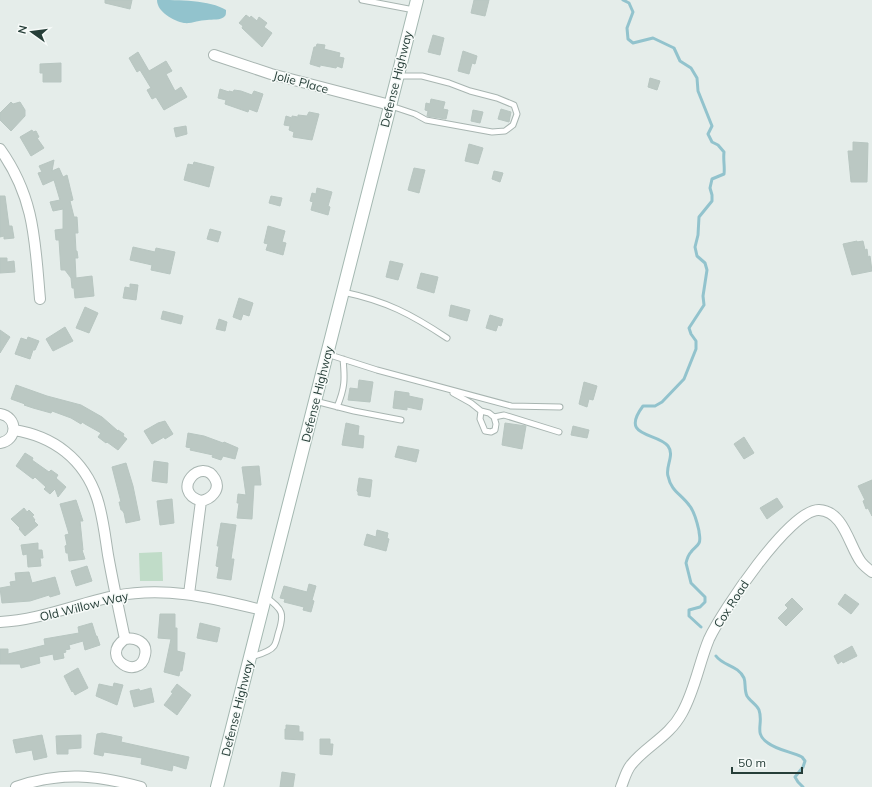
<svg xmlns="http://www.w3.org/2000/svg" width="872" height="787" font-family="Mulish,sans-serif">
<rect width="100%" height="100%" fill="#e5edea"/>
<!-- green -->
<path fill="#c0dcc8" d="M162 552 163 581H140L139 553Z"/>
<!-- water -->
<path fill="#92c3cd" d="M157 0C178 0 210 0 226 10 226 12 226 15 225 16 221 21 212 19 207 20 199 20 191 24 184 23 174 21 157 12 157 0Z"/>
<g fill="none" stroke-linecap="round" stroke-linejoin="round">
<!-- stream -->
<path stroke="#92c3cd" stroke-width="3" d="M623 0 629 3 633 12 627 28 628 39 633 43 653 38 674 48 680 61 691 68 697 78 698 91 712 126 708 134 712 142 718 145 724 152C723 160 725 167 724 174L712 179 710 188 712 195V201L699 217 698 235 695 247 697 256 705 263 707 270 703 296 704 305 689 328 691 334 696 341V349L684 379 662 402 655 406H643C619 438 657 432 668 446 675 455 665 467 668 476 671 491 681 494 689 505 695 512 697 522 699 531 699 534 701 539 699 543 697 547 694 548 691 552 689 554 687 559 686 563L691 583 705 597V602L700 607 689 610V616L701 627
M716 656C723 666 738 665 744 678 746 683 744 690 747 696 750 701 757 705 759 710 764 724 753 733 768 743 777 750 792 752 802 757L805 761 803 767 795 777 798 782 803 787"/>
</g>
<!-- building -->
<path fill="#bbc8c3" stroke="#b8c6c1" d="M105 0H132L130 9 105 3Z
M474 0H489L485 16 471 13Z
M246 15 250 18 251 16 257 21 259 17 267 23 264 27 272 33 262 47 242 28 243 26 239 23Z
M433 35 444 38 440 55 428 52Z
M317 44 325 45 324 49 340 53 339 57 344 58 342 68 337 66 336 68 320 65V67L310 64 314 47H316Z
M463 51 477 56 475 64 472 63 469 74 458 71Z
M138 52 149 71 166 61 172 71 166 74 175 91 181 87 187 97 164 110 156 97 152 99 147 90 151 88 140 70 137 72 129 58Z
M61 63V82H43V73H40V64Z
M650 78 660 81 657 90 648 87Z
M220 89 229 92V91L233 92 234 90 241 91 252 95 254 91 263 94 257 112 249 109 248 112 225 104 226 100 218 98Z
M431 99 445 102 443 109 448 110 446 119 427 116 428 111 425 110 426 103 430 104Z
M11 102 13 104 20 102 25 110V116L11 131 0 120V113Z
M501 109 511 112 509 122 498 119Z
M473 110 483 112 480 123 471 121Z
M309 112 319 114 312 140 293 137 294 132 289 130 290 126 284 125 286 116 292 118V116L298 117V115L307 116Z
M186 126 187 134 176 137 174 128Z
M32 130 33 132 36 131 39 137 37 138 44 148 31 156 20 137Z
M853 142 868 143 867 182H851L848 151H853Z
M469 144 483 148 478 164 465 161Z
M54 160 52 171 59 168 63 177 67 175 73 200 70 201 74 217H77L78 233H75L76 251H77L78 258H75L76 278 92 276 94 296 75 298 74 288H72L71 278 65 270H61L59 240H56L55 230 63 229V209L53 211 50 202 60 200 54 180 43 185 38 173 42 172 39 166Z
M194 162 214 167 209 187 184 180 188 164 193 165Z
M414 168 425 170 419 193 408 190Z
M494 171 503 173 500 182 492 179Z
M317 188 332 192 328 206 330 207 328 215 311 210 313 202 310 201 312 193 316 194Z
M0 196H5L9 226H12L14 238 4 239V236L0 237Z
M271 196 282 198 280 206 269 203Z
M268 226 285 231 282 242 286 243 283 255 266 250 268 244 264 243Z
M210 229 221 232 218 242 207 239Z
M857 241V242L863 241 865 250 867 249 868 257 870 256 872 271 852 275 843 244Z
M133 247 155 252 156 248 175 252 170 274 151 270 152 265 130 260Z
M0 258H7V262L14 261 15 272 0 273Z
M390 261 403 264 398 280 386 277Z
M421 273 438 277 434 293 417 288Z
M130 284 138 285 136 300 123 298 125 287 130 288Z
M239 298 253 303 249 316 243 314 241 320 233 317Z
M451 305 470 310 467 321 449 316Z
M85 307 98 313 89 333 76 328Z
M163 311 183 316 181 324 161 319Z
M490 315 503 319 501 326 498 325 496 331 486 328Z
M219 319 227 322 225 331 216 329Z
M65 327 73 341 53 351 46 339Z
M0 330 10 337 0 353Z
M28 337 39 341 35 350H33L30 359 15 354 21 338 27 340Z
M359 380 373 382 370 402 348 400 350 388 358 389Z
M584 382 597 386 593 400 589 399 587 407 579 404Z
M16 385 47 396 81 405 102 417 118 431V430L124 434 123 436 127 439 118 450 107 442 106 443 98 437 101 433 85 424 82 422 81 424 71 418 52 411 51 413 33 408 24 405 25 404 11 399Z
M395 391 409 393V396L423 399 421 410 407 407V410L393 408Z
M165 421 173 434 165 439 164 437 152 444 144 431 158 423Z
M346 423 359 426 358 435 364 436 363 448 342 445Z
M505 423 526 426 522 449 502 445Z
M573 426 589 430 587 438 571 435Z
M188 433 204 436 223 443 224 442 238 448 235 459 223 456 221 460 212 457 213 455 190 450 191 448 186 447Z
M744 437 754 453 744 459 734 444Z
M398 446 419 450 416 462 395 457Z
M25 453 33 458 32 460 49 472 51 470 58 475 56 478 66 487 58 497 55 489 50 494 44 489 46 487 35 477 33 479 16 466Z
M154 461 168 463 167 483 152 481Z
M126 463 133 486 140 520 126 523 124 513 122 510H121L119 502H121L112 467Z
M259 466 261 485H254L252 519 237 518 239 503H237L238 494 246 495 242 467Z
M359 478 372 480 370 497 358 495V492L357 491Z
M872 480V516L868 508 866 509 863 501 865 500 858 486Z
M777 498 783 507 767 519 760 508Z
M172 499 174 523 160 525 157 501Z
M76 500 83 521H80L83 550H82L85 559 69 561 68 553H66L65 546 67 545 65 535 69 534 60 504Z
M24 508 27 512 29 510 34 515 32 516 35 520 34 521 38 525 25 536 19 529 20 528 11 519Z
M221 523 236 525 231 559H234L231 580 217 578 219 567 216 566 219 546H217Z
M377 530 388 533 387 538 389 539 386 551 364 545 367 534 376 537Z
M38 543V550H42L43 558H40L41 566 28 567 27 554 23 555 21 545Z
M87 566 92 581 76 586 71 571Z
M29 572 32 583 55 577 60 594 50 597 49 595 30 601 2 603 0 588 11 586 10 582 16 581 15 573Z
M309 584 316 586 312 600 314 601 311 612 303 610 304 607 284 602 285 599 280 598 284 586 307 592Z
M845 594 859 604 851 614 838 604Z
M792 598 803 609 786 626 778 618 788 608 785 605Z
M160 614H175V628H177V651L185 653 182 671H180L179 676 164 672 171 639 158 638Z
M92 623 96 636H97L100 645 85 650 83 641 69 645 70 649 65 650 66 652 63 653 64 658 54 660 53 654 39 657 40 663 21 668 20 664H0V649H8V654L45 645 44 639 79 633 78 627Z
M200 623 220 628 217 642 197 638Z
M852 646 857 656 843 663 842 661 838 664 834 656Z
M78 668 88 688 75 695 73 691 72 692 64 676Z
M114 683 123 685 117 705 96 696 99 684 113 687Z
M177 684 191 695 177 715 164 705 173 693 171 692Z
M151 688 154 702 134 707 130 691 139 689 140 691Z
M286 725 299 726V732H303V740L285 739V729H286Z
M102 733 122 737 121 742 189 757 186 769 173 765 172 771 141 764 142 758 130 756 104 752 103 756 94 754 97 734Z
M42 735 47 757 34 760 32 750 16 753 13 740Z
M81 735V748L68 749V754H57L56 736Z
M320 739H330V744H333L332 755 320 754Z
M282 772 295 774 293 787H280Z"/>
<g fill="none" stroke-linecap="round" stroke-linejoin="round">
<defs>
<path id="service" d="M362 0 414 10
M391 106 415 114 426 120 492 132 505 131 513 125 517 114 514 105 497 98 470 91 449 83 422 76H398
M343 292C386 301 411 314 447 338
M327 354 377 370 511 406 560 407
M453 393 471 403 481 411 489 413 494 417 496 424 495 430 491 432 485 431 480 419 481 411
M315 401 354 411 401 420
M337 407C345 388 345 379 343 359
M494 417 504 415 559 432
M251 657C258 655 270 652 274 646 276 643 277 638 278 634 285 613 283 610 266 597"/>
<path id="minor" d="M214 55 271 74 390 105
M0 149C35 198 35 242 40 299
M0 414C18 417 18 440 0 443
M14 430C53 436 84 459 97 498 103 516 105 536 108 555 113 583 119 611 125 639 98 658 140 682 145 655 148 642 135 637 125 639
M189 594 201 501C211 499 221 490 215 479 202 455 169 491 201 501
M0 622C40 620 76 604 115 596 167 586 212 598 262 610
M16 787C61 771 96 775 141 787
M621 787C624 780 626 771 631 765 646 746 669 737 682 713 695 690 699 663 709 639 721 613 790 509 819 510 844 511 849 546 861 562 864 566 868 569 872 572"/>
<path id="secondary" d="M217 787 417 0"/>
</defs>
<!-- service casing -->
<use href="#service" stroke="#a8b5b1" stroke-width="7"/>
<!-- minor casing -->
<use href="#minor" stroke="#a8b5b1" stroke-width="12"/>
<!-- secondary casing -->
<use href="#secondary" stroke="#a4b8b1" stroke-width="14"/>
<!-- service -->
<use href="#service" stroke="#fff" stroke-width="5"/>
<!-- minor -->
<use href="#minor" stroke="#fff" stroke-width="10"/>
<!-- secondary -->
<use href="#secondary" stroke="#fff" stroke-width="12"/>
</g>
<g text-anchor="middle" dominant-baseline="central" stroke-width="3" stroke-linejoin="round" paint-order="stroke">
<!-- street labels -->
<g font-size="12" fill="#263e38" stroke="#f6faf8">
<text transform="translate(396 79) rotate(-76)">Defense Highway</text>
<text transform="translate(301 82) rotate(15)">Jolie Place</text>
<text transform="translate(317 394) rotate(-76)">Defense Highway</text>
<text transform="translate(731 604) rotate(-57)">Cox Road</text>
<text transform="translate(84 606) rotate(-14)">Old Willow Way</text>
<text transform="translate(237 708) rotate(-76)">Defense Highway</text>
</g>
</g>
<!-- north arrow -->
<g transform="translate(32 32) rotate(284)" stroke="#f6faf8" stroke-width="3" paint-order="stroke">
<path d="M0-3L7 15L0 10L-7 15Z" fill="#263e38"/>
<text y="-6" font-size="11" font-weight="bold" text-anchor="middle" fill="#263e38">N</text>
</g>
<!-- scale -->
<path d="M732 767v6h70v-6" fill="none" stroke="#263e38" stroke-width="2"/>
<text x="738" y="767" font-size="12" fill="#263e38" stroke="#f6faf8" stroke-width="3" paint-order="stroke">50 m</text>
</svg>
